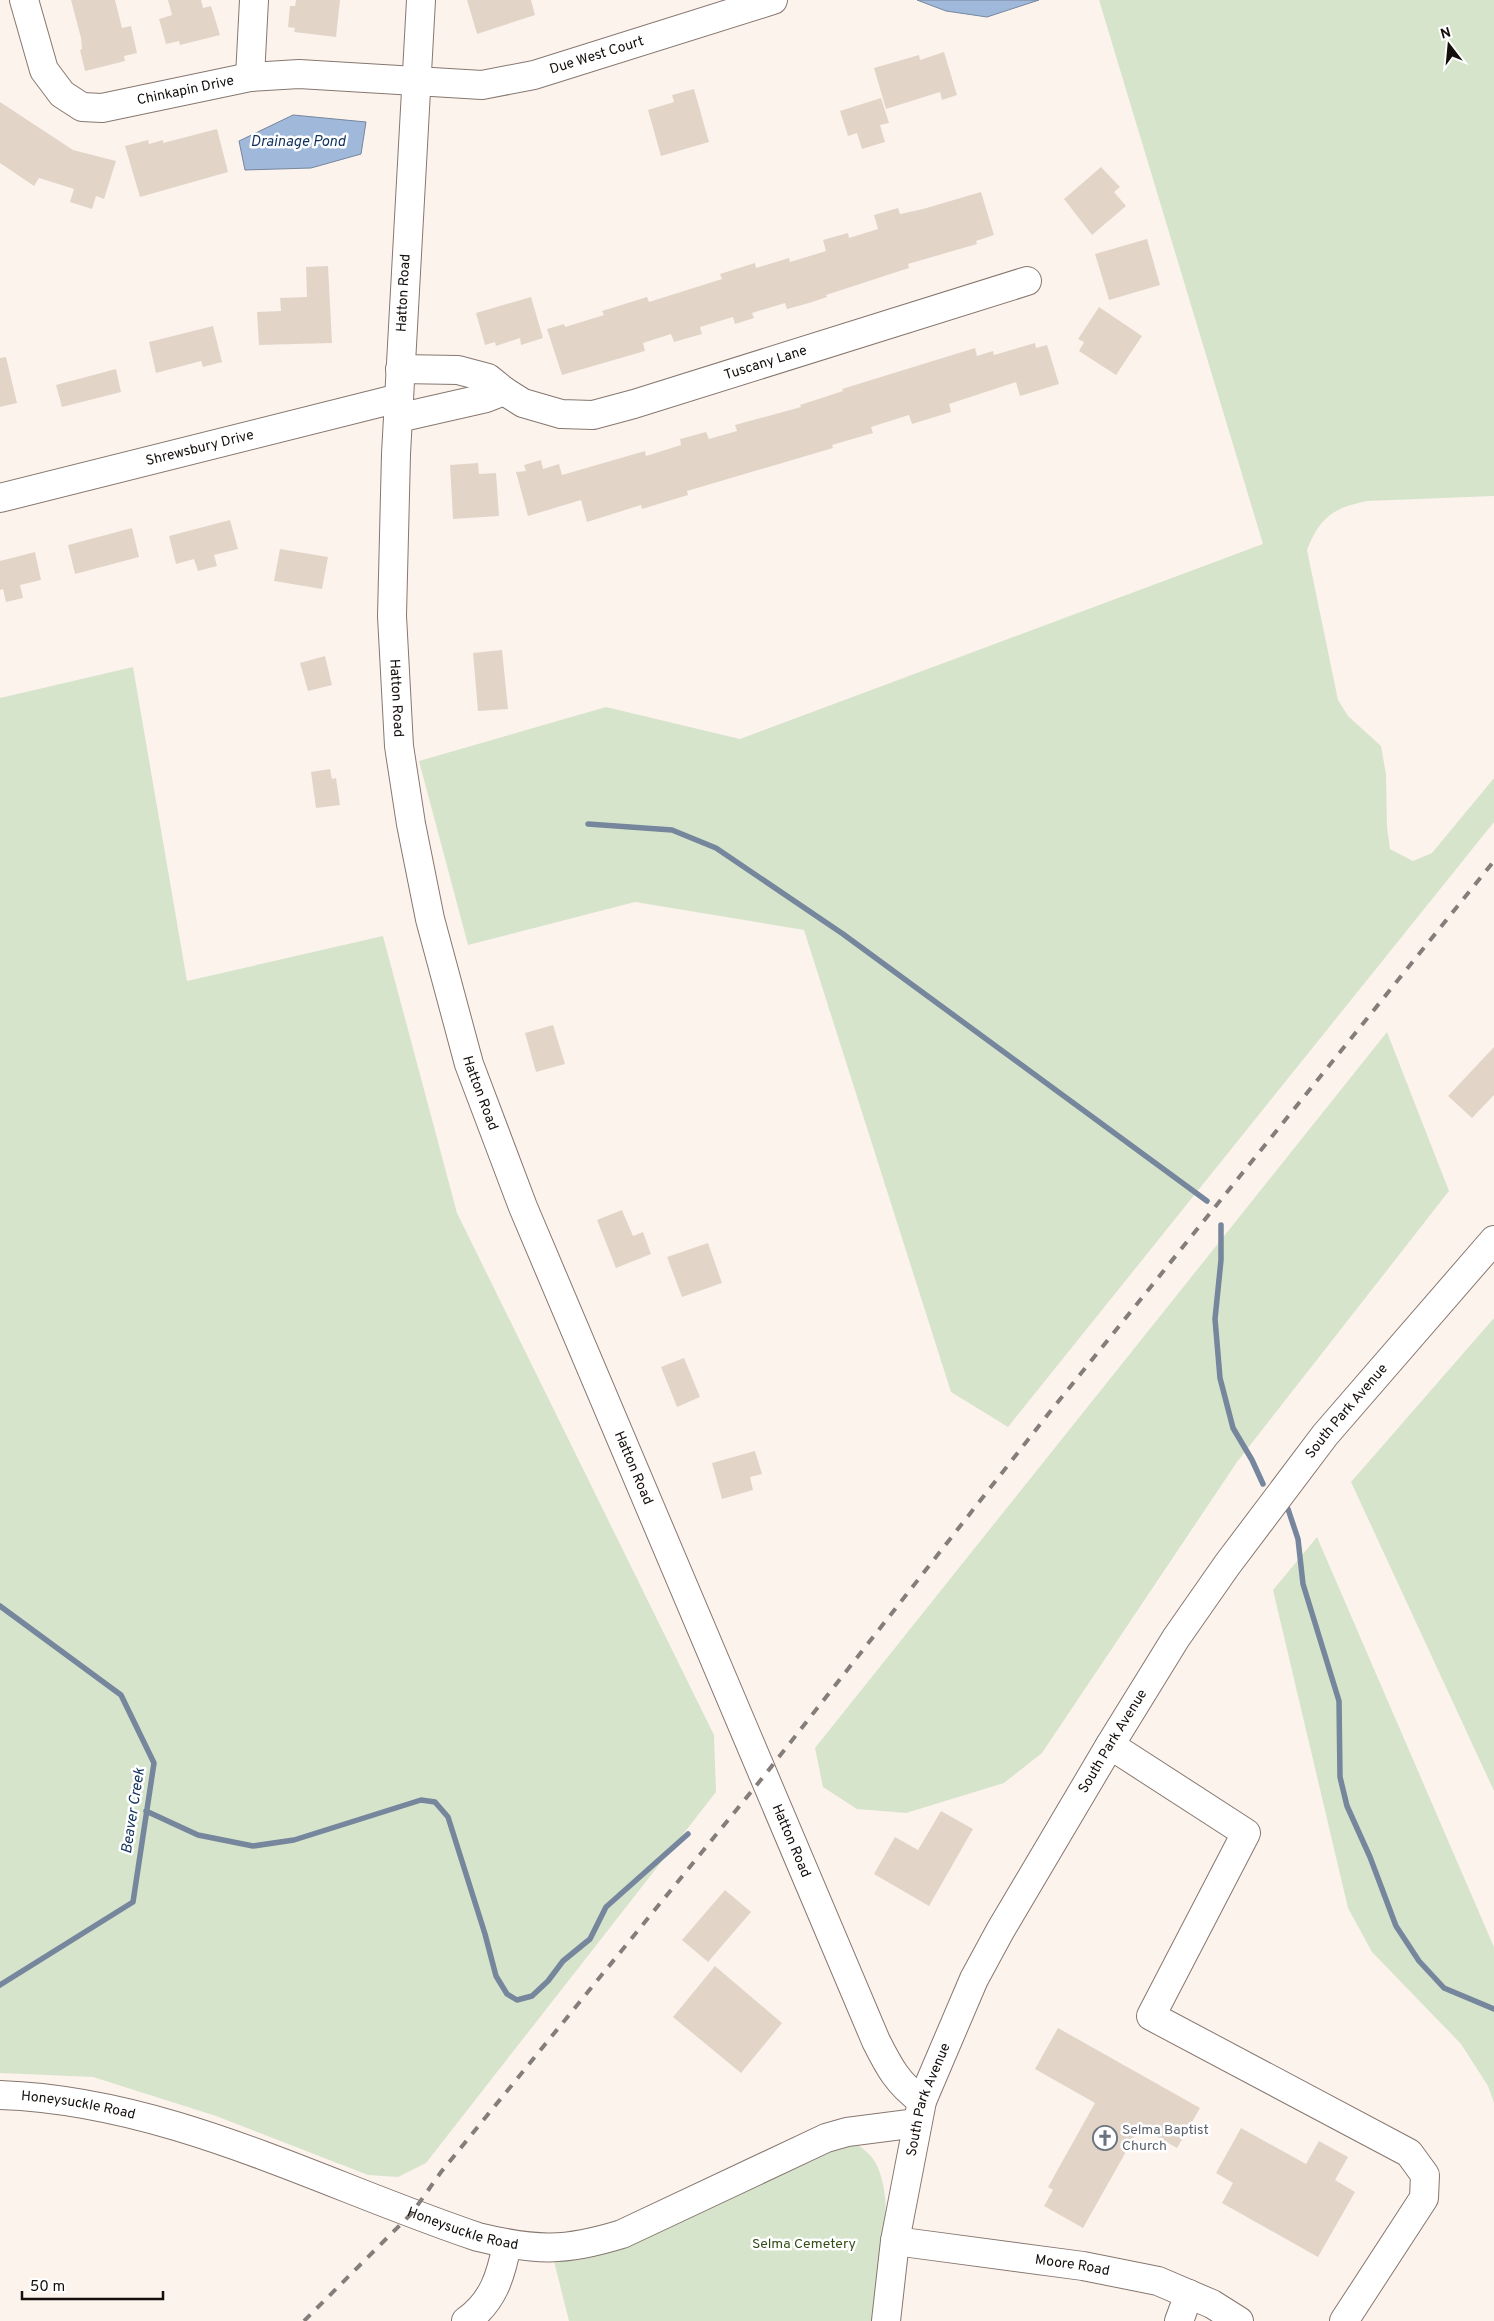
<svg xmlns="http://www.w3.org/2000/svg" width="1494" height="2321" font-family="Overpass,sans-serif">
<rect width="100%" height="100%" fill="#fdf3ed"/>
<!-- green -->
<path fill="#d7e4cc" d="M1099 0H1494V496L1367 501C1333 508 1320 517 1307 550L1338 700 1348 716 1381 746 1386 774 1387 827 1390 849 1413 861 1432 853 1494 778V822L1008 1427 951 1392 804 930 635 902 468 945 419 761 606 707 740 739 1263 544Z
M133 667 187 981 383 936 457 1213 714 1735 716 1792 426 2163 398 2177 368 2175 216 2116 93 2077 0 2073V698Z
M1387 1032 1449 1191 1237 1462 1042 1753 1004 1783 906 1813 857 1809 823 1787 815 1748Z
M1494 1318V1791L1351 1482Z
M1317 1537 1494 1947V2103L1488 2086 1461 2044 1372 1952 1348 1908 1273 1590Z
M848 2139C860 2146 873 2154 878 2168 896 2210 878 2276 872 2321H569L554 2261 604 2251Z"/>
<!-- water -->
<path fill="#a0b9db" stroke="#76869d" d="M917 0H1039L987 17 946 11Z
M293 115 366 122 361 154 311 168 245 170 239 141Z"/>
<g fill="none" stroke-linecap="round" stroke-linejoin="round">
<!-- stream -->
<path stroke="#76869d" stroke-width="5.5" d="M588 824 672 830 716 848 843 934 1207 1201
M1221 1225V1260L1215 1319 1220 1378 1233 1428 1252 1460 1263 1484
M1288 1509 1298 1539 1303 1584 1339 1701 1340 1777 1347 1806 1370 1857 1396 1926 1419 1961 1444 1988 1494 2009
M0 1606 121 1695 154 1763 133 1902 0 1985
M146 1811 198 1835 253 1846 294 1840 421 1800 435 1802 448 1817 485 1934 496 1976 507 1994 517 2000 532 1996 548 1981 563 1961 590 1939 606 1907 688 1834"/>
</g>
<!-- building -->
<path fill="#e2d5c8" d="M71 0H115L122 28 131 26 137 53 124 56 125 61 85 71 80 50 82 49 81 38Z
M168 0H201L203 8 211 6 220 35 180 45 179 41 166 44 159 19 172 15Z
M296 0H340L336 37 294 32 295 28 288 27 290 6H295Z
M467 0H531L535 15 477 34Z
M944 52 957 95 942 100 940 92 886 109 874 68 919 55 920 60Z
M694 89 709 142 661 156 648 110 674 102 672 95Z
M881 98 889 123 880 125 885 142 862 149 857 133 848 136 840 111Z
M0 102 73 150 116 161 104 199 96 196 92 209 70 202 74 189 39 178 34 186 0 163Z
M217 129 228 172 140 197 125 146 148 140 149 144 163 140V143Z
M1101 167 1120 187 1114 192 1126 206 1092 235 1064 199Z
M981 192 994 235 976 241 977 244 908 264 909 268 826 295 827 297 809 303 787 309 785 303 752 313 754 318 735 324 733 317 700 327 702 334 674 342 671 334 643 343 645 351 562 375 547 329 564 324 565 327 604 315 602 311 647 297 649 302 722 279 720 274 755 263 756 268 789 258 790 262 826 251 823 240 848 233 849 238 878 229 874 215 898 208 900 214 923 209Z
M1147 239 1160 285 1109 300 1095 254Z
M328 266 332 343 259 345 257 312 281 311 280 298 307 297 306 267Z
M531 297 543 338 521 345 520 338 496 346 495 342 485 345 476 313Z
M1099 307 1142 336 1116 375 1079 351 1084 342 1078 339Z
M213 326 222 362 203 367 201 361 156 373 149 342Z
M1035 343 1036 348 1047 345 1059 384 1020 396 1016 382 949 404 951 412 912 424 909 415 871 427 873 433 832 445 833 448 687 491 688 495 642 509 641 505 587 522 581 500 528 516 516 472 526 471 524 465 541 460 543 469 559 464 562 475 645 451 646 456 681 445 680 439 706 432 709 439 737 431 735 425 801 407 800 405 843 391 842 389 975 348 977 356 993 351 994 355Z
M6 357 17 403 0 407V358Z
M116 369 121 392 62 407 56 385Z
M478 463 479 474 496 473 499 516 453 519 450 465Z
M230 520 238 549 214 555 217 566 198 571 194 559 176 564 169 536Z
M132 528 139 557 75 574 68 545Z
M280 549 328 557 322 589 274 581Z
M35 552 41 580 20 585 23 598 6 602 3 589 0 590V561Z
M502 650 508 709 478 711 473 653Z
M325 656 332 685 308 691 300 663Z
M330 769 332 779 336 778 340 805 316 808 311 772Z
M553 1025 565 1064 536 1072 525 1033Z
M1494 1047V1095L1472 1118 1448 1096Z
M622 1210 633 1236 643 1232 651 1254 616 1268 597 1220Z
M708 1243 722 1283 682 1297 667 1257Z
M684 1358 700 1397 677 1407 661 1367Z
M755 1451 762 1474 750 1477 753 1490 722 1499 712 1463Z
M941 1811 973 1829 929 1906 874 1874 895 1837 918 1850Z
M725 1890 751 1912 708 1962 682 1940Z
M715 1966 782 2023 741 2073 673 2017Z
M1058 2028 1200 2108 1177 2148 1140 2127 1083 2228 1044 2206 1053 2190 1048 2187 1095 2103 1035 2069Z
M1241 2128 1306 2164 1319 2141 1348 2157 1335 2180 1355 2192 1318 2257 1222 2203 1233 2183 1216 2173Z"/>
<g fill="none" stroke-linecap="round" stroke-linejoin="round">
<defs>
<g id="minor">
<path id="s1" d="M24 0 44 70 62 94 82 107 102 108 250 77 299 74 482 85 534 75 773 0"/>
<path id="s2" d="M421 0 396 454 392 616 399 746 411 824 430 919 469 1064 523 1207 876 2041C889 2067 898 2084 922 2101"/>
<path d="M250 77 254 0"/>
<path id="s3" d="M400 369 458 370 488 378 504 391 523 403 561 414 593 415 634 404 1027 281"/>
<path d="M398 418 486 398 504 391"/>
<path id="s4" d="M0 498 399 398"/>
<path d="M1110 1745 1246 1833 1151 2016 1409 2153 1425 2175 1424 2198 1344 2321"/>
<path id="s5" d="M0 2095C170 2101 320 2184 478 2237 536 2251 564 2252 622 2234L826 2138 847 2132 917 2123"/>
<path id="s6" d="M895 2241 1083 2266 1158 2281 1212 2304 1239 2321"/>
<path d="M466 2321C493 2302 501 2276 507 2244"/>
<path id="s7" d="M886 2321 895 2241 922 2101 974 1979 1000 1931 1110 1745 1176 1638 1227 1565 1325 1435 1494 1240"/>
<path d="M1179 2321 1189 2294"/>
</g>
</defs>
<!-- minor casing -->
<use href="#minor" stroke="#86776f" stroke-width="30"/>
<!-- minor -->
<use href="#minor" stroke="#fff" stroke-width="28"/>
<!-- rail -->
<path stroke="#857d79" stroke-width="4" stroke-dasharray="9 9" stroke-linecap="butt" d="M304 2321 412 2213 441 2172 764 1776 1049 1413 1494 861"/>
</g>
<!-- icons -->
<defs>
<symbol id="church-ring" viewBox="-11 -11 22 22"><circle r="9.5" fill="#fff" stroke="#6b7280" stroke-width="1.5"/><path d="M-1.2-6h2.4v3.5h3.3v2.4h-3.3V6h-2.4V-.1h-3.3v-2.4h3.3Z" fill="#6b7280"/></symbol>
</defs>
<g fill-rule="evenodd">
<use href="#church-ring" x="1091" y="2124" width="28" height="28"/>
</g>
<g text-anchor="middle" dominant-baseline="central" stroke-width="5" stroke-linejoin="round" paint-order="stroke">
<!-- street labels -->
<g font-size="14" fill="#140f0c" stroke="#fff">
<text stroke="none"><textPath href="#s1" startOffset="649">Due West Court</textPath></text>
<text stroke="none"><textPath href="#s1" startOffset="232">Chinkapin Drive</textPath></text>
<text transform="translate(404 293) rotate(-87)">Hatton Road</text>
<text stroke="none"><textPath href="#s3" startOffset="384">Tuscany Lane</textPath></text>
<text stroke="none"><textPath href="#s4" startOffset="206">Shrewsbury Drive</textPath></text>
<text stroke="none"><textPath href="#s2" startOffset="699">Hatton Road</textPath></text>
<text stroke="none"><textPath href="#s2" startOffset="1104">Hatton Road</textPath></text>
<text stroke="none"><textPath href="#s7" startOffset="1036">South Park Avenue</textPath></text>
<text stroke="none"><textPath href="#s2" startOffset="1509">Hatton Road</textPath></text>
<text stroke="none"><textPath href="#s7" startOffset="631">South Park Avenue</textPath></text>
<text stroke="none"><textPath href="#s2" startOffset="1914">Hatton Road</textPath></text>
<text stroke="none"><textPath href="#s7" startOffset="226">South Park Avenue</textPath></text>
<text stroke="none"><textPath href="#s5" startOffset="79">Honeysuckle Road</textPath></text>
<text stroke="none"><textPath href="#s5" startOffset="484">Honeysuckle Road</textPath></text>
<text stroke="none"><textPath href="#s6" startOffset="179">Moore Road</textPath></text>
</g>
<!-- worship labels -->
<g font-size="14" fill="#5b616d" stroke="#fff" text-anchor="start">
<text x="1122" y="2130">Selma Baptist<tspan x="1122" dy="16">Church</tspan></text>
</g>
<!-- park labels -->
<g font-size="14" fill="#364f18" stroke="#fff">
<text x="804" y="2244">Selma Cemetery</text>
</g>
<!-- water labels -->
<g font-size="15" font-style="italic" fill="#10325d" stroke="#fff">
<text x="298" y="142">Drainage Pond</text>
<text transform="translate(134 1811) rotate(-81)">Beaver Creek</text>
</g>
</g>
<!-- north arrow -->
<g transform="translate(1449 45) rotate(344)" stroke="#ffffff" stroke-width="4" paint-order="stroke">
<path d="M0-4L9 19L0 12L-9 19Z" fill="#140f0c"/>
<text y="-8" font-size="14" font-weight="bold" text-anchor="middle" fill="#140f0c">N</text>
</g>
<!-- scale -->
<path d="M22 2291v8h141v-8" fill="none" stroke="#140f0c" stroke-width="2.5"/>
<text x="30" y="2291" font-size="15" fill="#140f0c" stroke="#ffffff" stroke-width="4" paint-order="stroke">50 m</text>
</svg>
